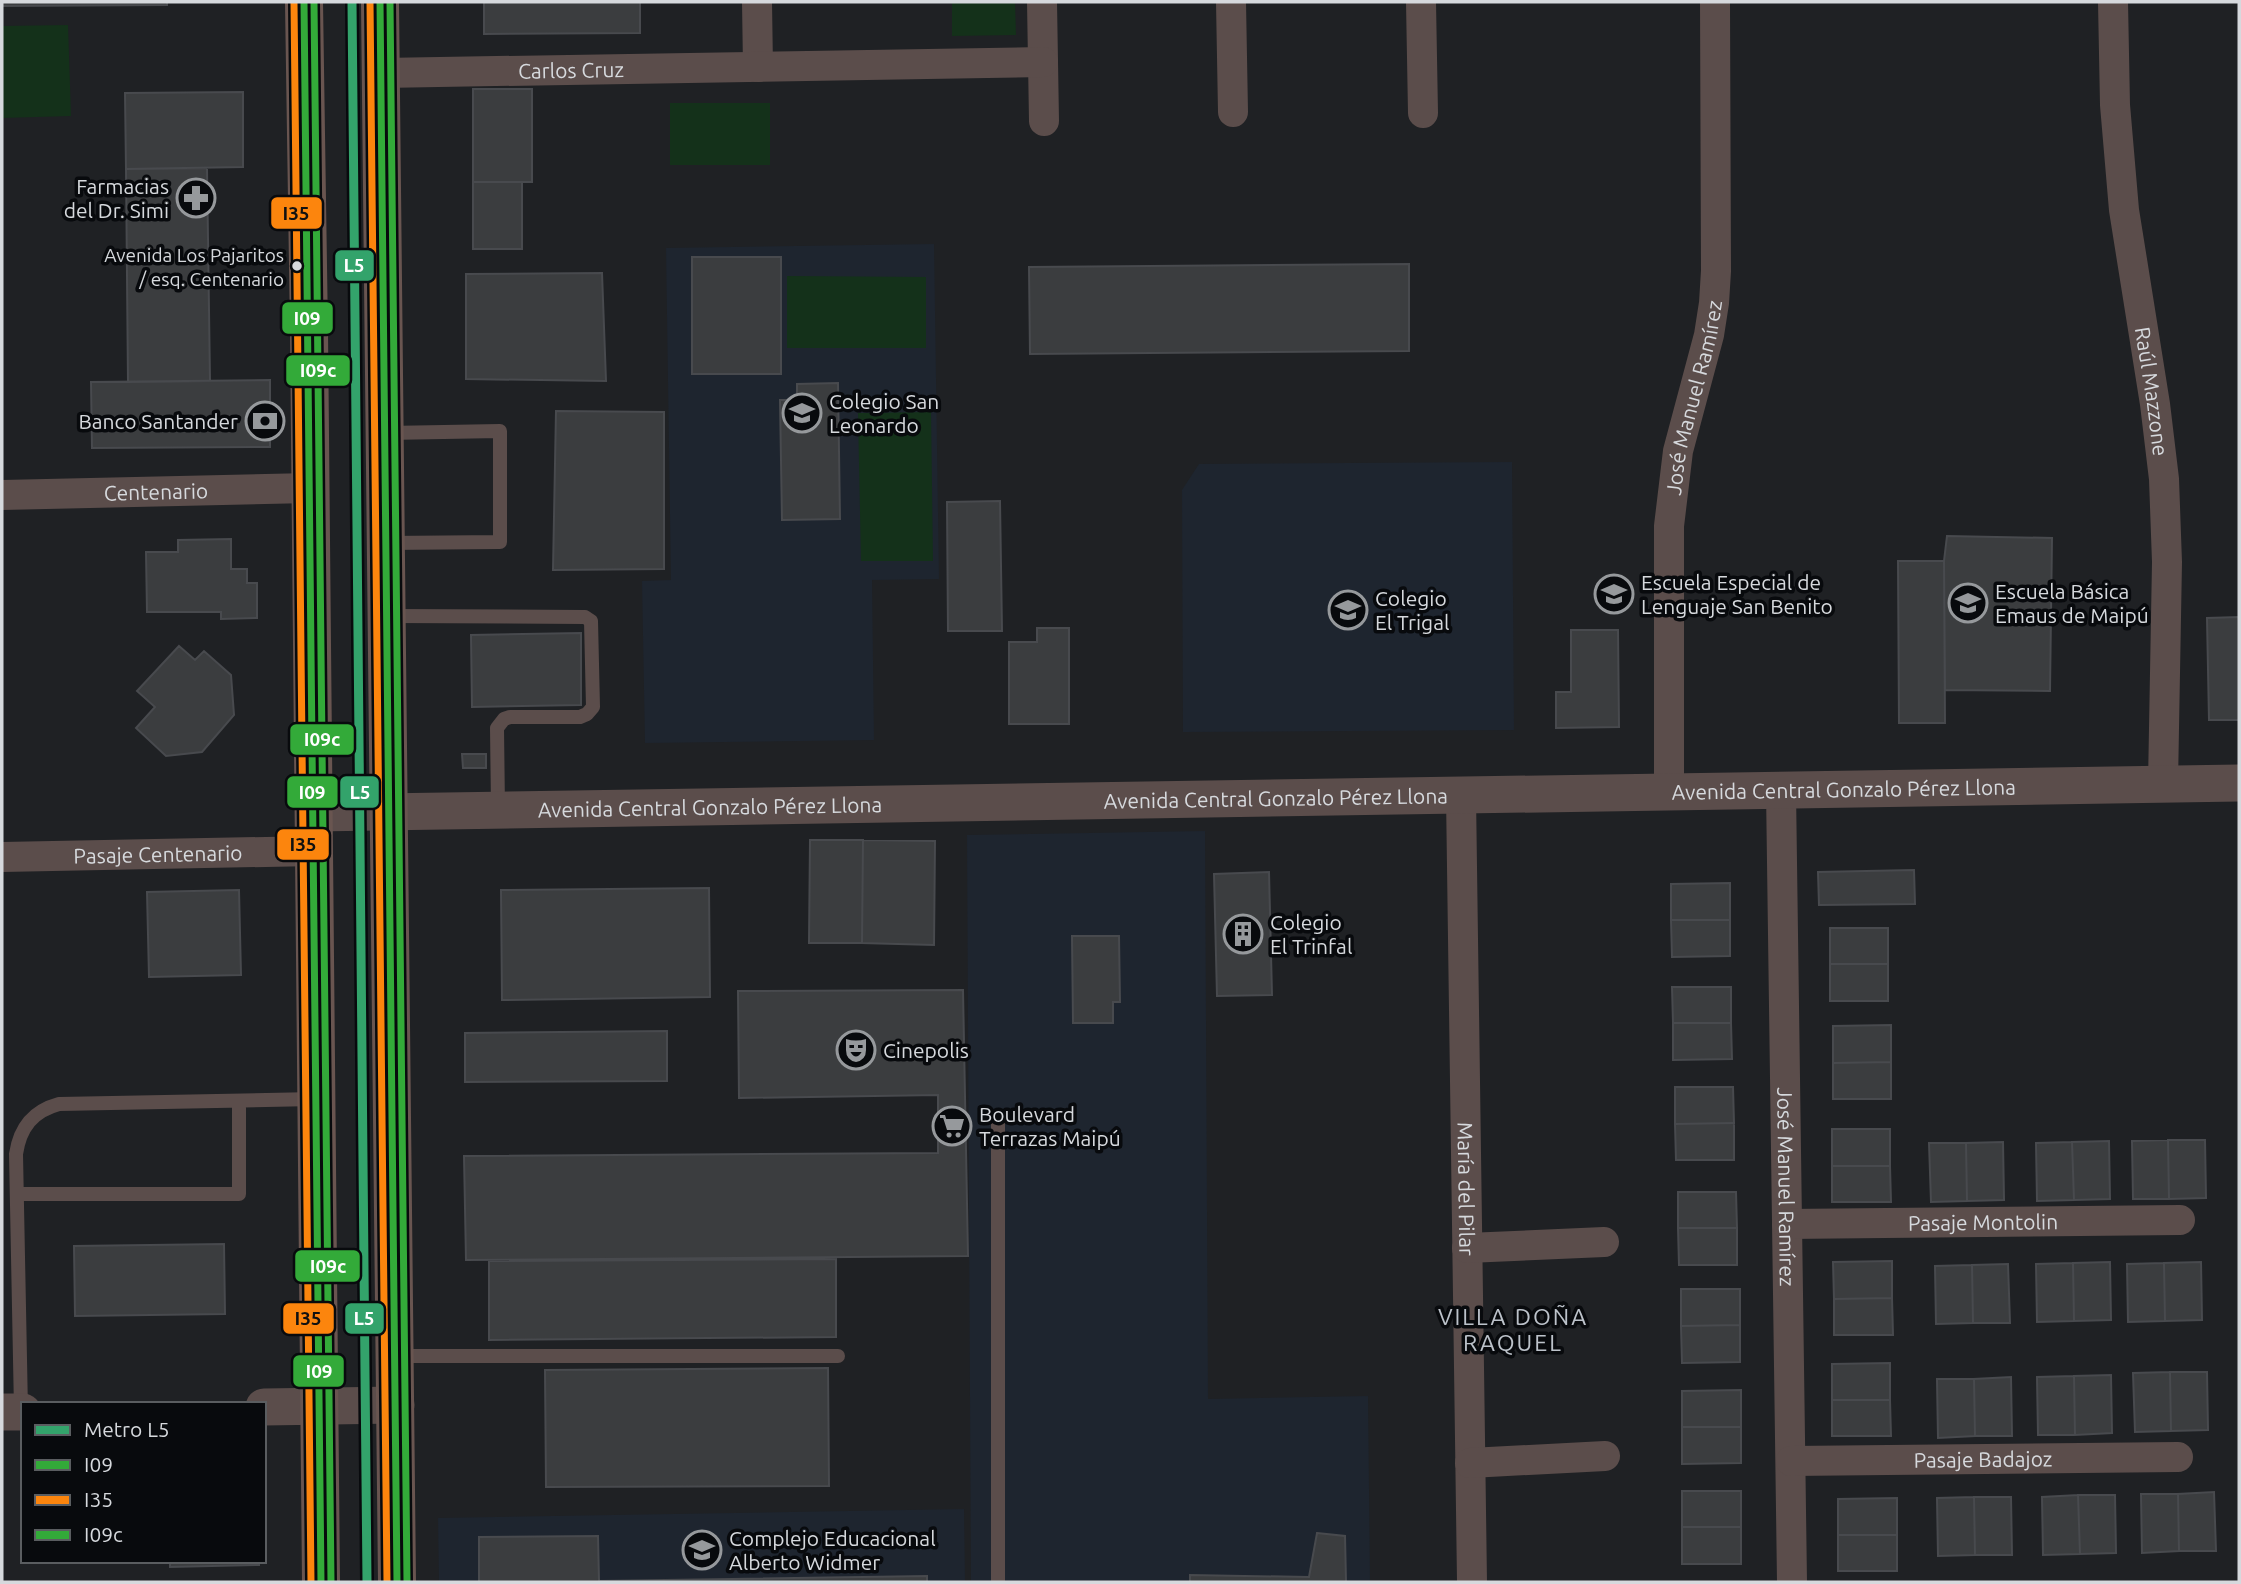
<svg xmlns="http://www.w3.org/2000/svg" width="2241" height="1584" font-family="Ubuntu,sans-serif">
<rect width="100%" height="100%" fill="#1f2124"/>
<!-- built -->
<path fill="#1e252f" d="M934 244 939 579 872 580 874 740 645 743 642 581 671 580 666 248Z
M1512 462 1514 730 1183 732 1182 490 1199 464Z
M1205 831 1208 1399 1368 1396 1370 1582H971L967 835Z
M964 1509 965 1582H439L438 1518Z"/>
<!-- green -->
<path fill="#14311a" d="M952 2H1015L1016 35 952 36Z
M68 25 71 116 2 118V26Z
M670 103H770V165H670Z
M787 276 926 277V348H787Z
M931 412 933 561H861L858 413Z"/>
<!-- building -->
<path fill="#3b3d3f" stroke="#484a4e" stroke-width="2" d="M2 2H167V5L2 6Z
M484 2H640V33L484 34Z
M473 89H532V182H473Z
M243 92V167L126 169 125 93Z
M207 168 210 381 128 382 126 169Z
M473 182H522V249H473Z
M692 257H781V374H692Z
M1409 264V351L1030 354 1029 267Z
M602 273 606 381 466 379V274Z
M270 380V447L92 448 91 382Z
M838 383 840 519 782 520 780 400H797V384Z
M556 411 664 412V569L553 570Z
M1000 501 1002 631H948L947 502Z
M1947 536 2052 538 2050 691 1945 690 1944 561Z
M231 539V569H247V583H257V618L221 619V612H147L146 552H178V540Z
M1898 561H1944L1945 723H1899Z
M2239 617V720H2209L2207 618Z
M1037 628H1069V724H1009V642H1037Z
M1571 630H1618L1619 727 1556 728V692H1571Z
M581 633V705L472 707 471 635Z
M179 646 195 660 204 651 231 675 234 715 202 752 166 756 136 728 155 707 137 691Z
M462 754H486V768H463Z
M810 840H863L862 943H809Z
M863 840 935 841 934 945 862 943Z
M1914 870 1915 904 1819 905 1818 872Z
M1269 872 1272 995 1217 996 1214 874Z
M1730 883V920H1671V884Z
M709 888 710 997 502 1000 501 890Z
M239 890 241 975 149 977 147 892Z
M1671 920H1730V956L1672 957Z
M1830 928H1888V964H1830Z
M1072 936H1119L1120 1002H1113V1023H1073Z
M1830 964H1888V1001H1830Z
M1672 987H1731V1023H1673Z
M963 990 968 1256 466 1260 464 1156 938 1153V1095L739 1098 738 991Z
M1673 1023H1731L1732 1059 1673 1060Z
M1891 1025V1062L1833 1063V1026Z
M667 1031V1081L465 1082V1033Z
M1891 1062V1099H1833V1063Z
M1675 1087H1733L1734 1123 1675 1124Z
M1734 1123V1160H1676L1675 1124Z
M1832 1129H1890V1166H1832Z
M2168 1140 2169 1199H2133L2132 1141Z
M2168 1140H2205L2206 1198 2169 1199Z
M2109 1141 2110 1199 2074 1200 2072 1142Z
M2003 1142 2004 1200 1967 1201 1966 1143Z
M2072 1142 2074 1200 2037 1201 2036 1143Z
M1929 1143H1966L1967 1201 1931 1202Z
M1832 1166H1890L1891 1202H1832Z
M1678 1192H1736L1737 1228H1678Z
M1678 1228H1737V1265H1679Z
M224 1244 225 1314 75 1316 74 1246Z
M836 1259V1337L489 1340V1261Z
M1892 1261V1298L1834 1299 1833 1262Z
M2110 1262 2111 1320 2074 1321 2073 1263Z
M2201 1262 2202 1320 2165 1321 2164 1263Z
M2073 1263 2074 1321 2037 1322 2036 1264Z
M2164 1263 2165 1321 2128 1322 2127 1264Z
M2008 1264 2010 1323H1973L1972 1265Z
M1972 1265 1973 1323 1936 1324 1935 1266Z
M1681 1289H1740V1325L1681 1326Z
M1892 1298 1893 1335H1834V1299Z
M1740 1325V1362L1682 1363 1681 1326Z
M1890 1363V1400H1832V1364Z
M828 1368 829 1486 546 1487 545 1370Z
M2170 1372 2171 1431 2135 1432 2133 1373Z
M2170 1372H2207L2208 1430 2171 1431Z
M2111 1375 2112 1433 2075 1435 2074 1376Z
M2074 1376 2075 1435H2038L2037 1377Z
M2011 1377 2012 1436H1975L1974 1379Z
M1937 1379H1974L1975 1436 1938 1438Z
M1741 1390V1427H1682V1391Z
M1832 1400H1890L1891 1436H1832Z
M1682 1427H1741V1463L1682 1464Z
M1682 1491H1741V1527H1682Z
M2214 1492 2216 1551H2179L2178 1494Z
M2141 1494H2178L2179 1551 2142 1553Z
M2078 1495 2080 1554 2043 1555 2042 1497Z
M2078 1495H2115L2116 1553 2080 1554Z
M1974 1497 1975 1555 1938 1556 1937 1498Z
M1974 1497H2011L2012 1555H1975Z
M1897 1498V1535H1838V1499Z
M1682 1527H1741V1564H1682Z
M1317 1533 1345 1536 1346 1582H1190V1575L1309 1577Z
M1838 1535H1897V1571H1838Z
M598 1536 599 1581 927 1576V1582H479V1537Z
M170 1561H259V1565L170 1567Z"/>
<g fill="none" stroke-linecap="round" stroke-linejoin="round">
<!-- service -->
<path stroke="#5b4d4b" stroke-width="14" d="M387 433 500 431V542L387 543
M390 616 585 617 591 621 593 707 587 714 580 717H510L504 719 497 728 498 808
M998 1118V1582
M17 1194H239V1101
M396 1356H838
M21 1410 16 1154C20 1127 33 1111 59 1104L315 1099"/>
<!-- minor -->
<g stroke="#5b4d4b" stroke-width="30">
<path d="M757 2 758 67"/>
<path d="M1042 2 1044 121"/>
<path d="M1231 2 1233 112"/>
<path d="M1421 2 1423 113"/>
<path id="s1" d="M2113 2 2115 105 2124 210 2155 404 2164 479 2167 562 2163 784"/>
<path id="s2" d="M382 73 1043 62"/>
<path id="s3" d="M2 495 310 488"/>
<path id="s4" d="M1781 790 1792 1582"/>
<path id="s5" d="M1669 792V526L1678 451 1709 335 1714 303 1716 271 1715 2"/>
<path id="s6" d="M1461 795 1472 1582"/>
<path id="s7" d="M2 857 314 851"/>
<path id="s8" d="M1787 1224 2180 1220"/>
<path d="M1467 1248 1604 1242"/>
<path id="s9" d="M1791 1461 2178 1457"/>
<path d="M1470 1463 1605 1456"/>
</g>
<!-- tertiary -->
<g stroke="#5b4d4b" stroke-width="37">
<path id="s10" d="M314 813 2239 783"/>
<path d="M264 1407 396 1405"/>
<path d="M2 1412H23"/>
</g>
<!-- primary -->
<path stroke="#695550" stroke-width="38" d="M304 2 309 331 321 1582
M380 2 397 1582"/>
<defs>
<path id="bus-1" d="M304 2 321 1582
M380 2 397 1582"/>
<path id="bus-2" d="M294 2 311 1582
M370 2 387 1582"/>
<path id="bus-3" d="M314 2 331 1582
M390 2 407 1582"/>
</defs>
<!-- bus-1 casing -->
<use href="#bus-1" stroke="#080a0d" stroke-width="12"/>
<!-- bus-2 casing -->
<use href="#bus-2" stroke="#080a0d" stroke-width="12"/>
<!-- bus-3 casing -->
<use href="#bus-3" stroke="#080a0d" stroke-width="12"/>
<!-- bus-1 -->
<use href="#bus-1" stroke="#33aa39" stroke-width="7"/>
<!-- bus-2 -->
<use href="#bus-2" stroke="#fc850d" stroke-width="7"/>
<!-- bus-3 -->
<use href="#bus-3" stroke="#33aa39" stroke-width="7"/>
<defs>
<path id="metro-1" d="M352 2 367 1582"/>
</defs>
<!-- metro-1 casing -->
<use href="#metro-1" stroke="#080a0d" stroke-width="14"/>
<!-- metro-1 -->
<use href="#metro-1" stroke="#33a36b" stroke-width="9"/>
</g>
<!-- icons -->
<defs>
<symbol id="pharmacy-ring" viewBox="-11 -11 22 22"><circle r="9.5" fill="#080a0d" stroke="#96999c" stroke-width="1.5"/><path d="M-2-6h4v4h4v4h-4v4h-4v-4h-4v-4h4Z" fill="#96999c"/></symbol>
<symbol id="school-ring" viewBox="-11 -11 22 22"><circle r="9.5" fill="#080a0d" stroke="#96999c" stroke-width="1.5"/><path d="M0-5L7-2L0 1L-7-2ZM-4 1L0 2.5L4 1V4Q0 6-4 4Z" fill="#96999c"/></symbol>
<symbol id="bank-ring" viewBox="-11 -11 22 22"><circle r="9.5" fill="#080a0d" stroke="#96999c" stroke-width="1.5"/><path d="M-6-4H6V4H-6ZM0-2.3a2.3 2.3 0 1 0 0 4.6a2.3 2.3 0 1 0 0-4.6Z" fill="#96999c"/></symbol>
<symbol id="building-ring" viewBox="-11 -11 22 22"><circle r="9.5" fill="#080a0d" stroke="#96999c" stroke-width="1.5"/><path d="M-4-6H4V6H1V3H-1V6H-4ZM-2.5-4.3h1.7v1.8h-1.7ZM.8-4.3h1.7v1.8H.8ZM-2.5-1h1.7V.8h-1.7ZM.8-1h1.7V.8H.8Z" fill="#96999c"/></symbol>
<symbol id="theatre-ring" viewBox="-11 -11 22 22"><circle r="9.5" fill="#080a0d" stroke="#96999c" stroke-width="1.5"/><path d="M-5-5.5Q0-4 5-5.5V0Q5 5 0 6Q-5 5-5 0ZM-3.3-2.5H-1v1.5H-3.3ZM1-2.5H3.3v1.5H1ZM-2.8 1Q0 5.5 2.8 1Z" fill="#96999c"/></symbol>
<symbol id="supermarket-ring" viewBox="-11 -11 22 22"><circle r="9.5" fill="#080a0d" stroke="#96999c" stroke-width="1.5"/><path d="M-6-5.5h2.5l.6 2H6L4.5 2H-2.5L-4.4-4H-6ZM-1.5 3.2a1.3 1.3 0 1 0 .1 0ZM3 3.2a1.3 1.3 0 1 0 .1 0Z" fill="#96999c"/></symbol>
</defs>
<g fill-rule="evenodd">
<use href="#pharmacy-ring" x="174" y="176" width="44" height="44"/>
<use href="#school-ring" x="780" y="391" width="44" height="44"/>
<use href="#bank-ring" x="243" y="399" width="44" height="44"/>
<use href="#school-ring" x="1592" y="572" width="44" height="44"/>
<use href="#school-ring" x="1946" y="581" width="44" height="44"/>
<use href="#school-ring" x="1326" y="588" width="44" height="44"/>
<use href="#building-ring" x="1221" y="912" width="44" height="44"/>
<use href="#theatre-ring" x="834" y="1028" width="44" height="44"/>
<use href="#supermarket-ring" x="930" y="1104" width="44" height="44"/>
<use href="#school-ring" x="680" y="1528" width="44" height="44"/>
</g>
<!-- markers -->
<circle fill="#d6d9dd" stroke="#080a0d" stroke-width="2.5" cx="297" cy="266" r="6"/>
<g text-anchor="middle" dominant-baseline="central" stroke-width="7" stroke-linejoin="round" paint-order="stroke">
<!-- bus labels -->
<g font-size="19" fill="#d6d9dd" stroke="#080a0d" text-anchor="end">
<text x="284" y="255">Avenida Los Pajaritos<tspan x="284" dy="24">/ esq. Centenario</tspan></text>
</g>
<!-- street labels -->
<g font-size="21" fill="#d6d9dd" stroke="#080a0d">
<text stroke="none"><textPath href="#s2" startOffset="189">Carlos Cruz</textPath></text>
<text stroke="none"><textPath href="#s1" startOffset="392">Raúl Mazzone</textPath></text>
<text stroke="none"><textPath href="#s5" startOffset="397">José Manuel Ramírez</textPath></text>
<text stroke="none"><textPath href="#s3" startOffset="154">Centenario</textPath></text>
<text stroke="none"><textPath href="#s10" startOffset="1530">Avenida Central Gonzalo Pérez Llona</textPath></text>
<text stroke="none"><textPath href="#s10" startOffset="962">Avenida Central Gonzalo Pérez Llona</textPath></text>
<text stroke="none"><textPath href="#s10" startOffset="396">Avenida Central Gonzalo Pérez Llona</textPath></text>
<text stroke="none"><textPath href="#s7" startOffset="156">Pasaje Centenario</textPath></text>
<text stroke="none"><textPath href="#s4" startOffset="397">José Manuel Ramírez</textPath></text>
<text stroke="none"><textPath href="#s6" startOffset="394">María del Pilar</textPath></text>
<text stroke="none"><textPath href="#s8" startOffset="196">Pasaje Montolin</textPath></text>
<text stroke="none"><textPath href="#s9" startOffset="192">Pasaje Badajoz</textPath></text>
</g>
<!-- poi labels -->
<g font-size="21" fill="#d6d9dd" stroke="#080a0d" text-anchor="start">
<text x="169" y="186" text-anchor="end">Farmacias<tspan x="169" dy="24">del Dr. Simi</tspan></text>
<text x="829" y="401">Colegio San<tspan x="829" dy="24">Leonardo</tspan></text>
<text x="238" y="421" text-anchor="end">Banco Santander</text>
<text x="1641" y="582">Escuela Especial de<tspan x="1641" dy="24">Lenguaje San Benito</tspan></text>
<text x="1995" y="591">Escuela Básica<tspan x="1995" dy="24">Emaus de Maipú</tspan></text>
<text x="1375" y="598">Colegio<tspan x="1375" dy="24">El Trigal</tspan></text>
<text x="1270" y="922">Colegio<tspan x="1270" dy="24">El Trinfal</tspan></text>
<text x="883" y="1050">Cinepolis</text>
<text x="979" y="1114">Boulevard<tspan x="979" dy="24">Terrazas Maipú</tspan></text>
<text x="729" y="1538">Complejo Educacional<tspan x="729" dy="24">Alberto Widmer</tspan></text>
</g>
<!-- neighbourhood labels -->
<g font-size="23" letter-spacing="2" fill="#bcc2ca" stroke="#080a0d">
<text x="1513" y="1316">VILLA DOÑA<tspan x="1513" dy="26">RAQUEL</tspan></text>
</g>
</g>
<g stroke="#080a0d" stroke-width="2.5">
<rect x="270" y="196" width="53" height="34" rx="7" fill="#fc850d"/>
<rect x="334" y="249" width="41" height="33" rx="7" fill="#33a36b"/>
<rect x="281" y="301" width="53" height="34" rx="7" fill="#33aa39"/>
<rect x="285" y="354" width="66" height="33" rx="7" fill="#33aa39"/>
<rect x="289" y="723" width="66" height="33" rx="7" fill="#33aa39"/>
<rect x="286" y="775" width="53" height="34" rx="7" fill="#33aa39"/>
<rect x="339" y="775" width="41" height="34" rx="7" fill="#33a36b"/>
<rect x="276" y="828" width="54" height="33" rx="7" fill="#fc850d"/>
<rect x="294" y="1249" width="67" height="34" rx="7" fill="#33aa39"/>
<rect x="282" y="1302" width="53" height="33" rx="7" fill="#fc850d"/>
<rect x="344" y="1302" width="41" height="33" rx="7" fill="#33a36b"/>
<rect x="292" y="1354" width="53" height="34" rx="7" fill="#33aa39"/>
</g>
<g font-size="19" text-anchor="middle" font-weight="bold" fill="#fff">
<text x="354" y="272">L5</text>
<text x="307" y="325">I09</text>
<text x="318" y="377">I09c</text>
<text x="322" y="746">I09c</text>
<text x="312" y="799">I09</text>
<text x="360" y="799">L5</text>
<text x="328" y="1273">I09c</text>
<text x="364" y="1325">L5</text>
<text x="319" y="1378">I09</text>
</g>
<g font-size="19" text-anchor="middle" font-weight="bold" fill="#111">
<text x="296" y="220">I35</text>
<text x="303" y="851">I35</text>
<text x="308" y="1325">I35</text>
</g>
<!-- border -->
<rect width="2241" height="1584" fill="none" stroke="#d6d9dd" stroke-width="7"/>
<!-- legend -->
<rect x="21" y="1402" width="245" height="161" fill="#080a0d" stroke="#5a5d60" stroke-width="2"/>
<rect x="35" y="1425" width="35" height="10" fill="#33a36b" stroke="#5a5d60" stroke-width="2"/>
<text x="84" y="1437" font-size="21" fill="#d6d9dd">Metro L5</text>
<rect x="35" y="1460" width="35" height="10" fill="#33aa39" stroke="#5a5d60" stroke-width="2"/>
<text x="84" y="1472" font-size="21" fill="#d6d9dd">I09</text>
<rect x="35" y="1495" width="35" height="10" fill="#fc850d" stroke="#5a5d60" stroke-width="2"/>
<text x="84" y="1507" font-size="21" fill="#d6d9dd">I35</text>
<rect x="35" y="1530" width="35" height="10" fill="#33aa39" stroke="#5a5d60" stroke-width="2"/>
<text x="84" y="1542" font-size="21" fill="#d6d9dd">I09c</text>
</svg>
